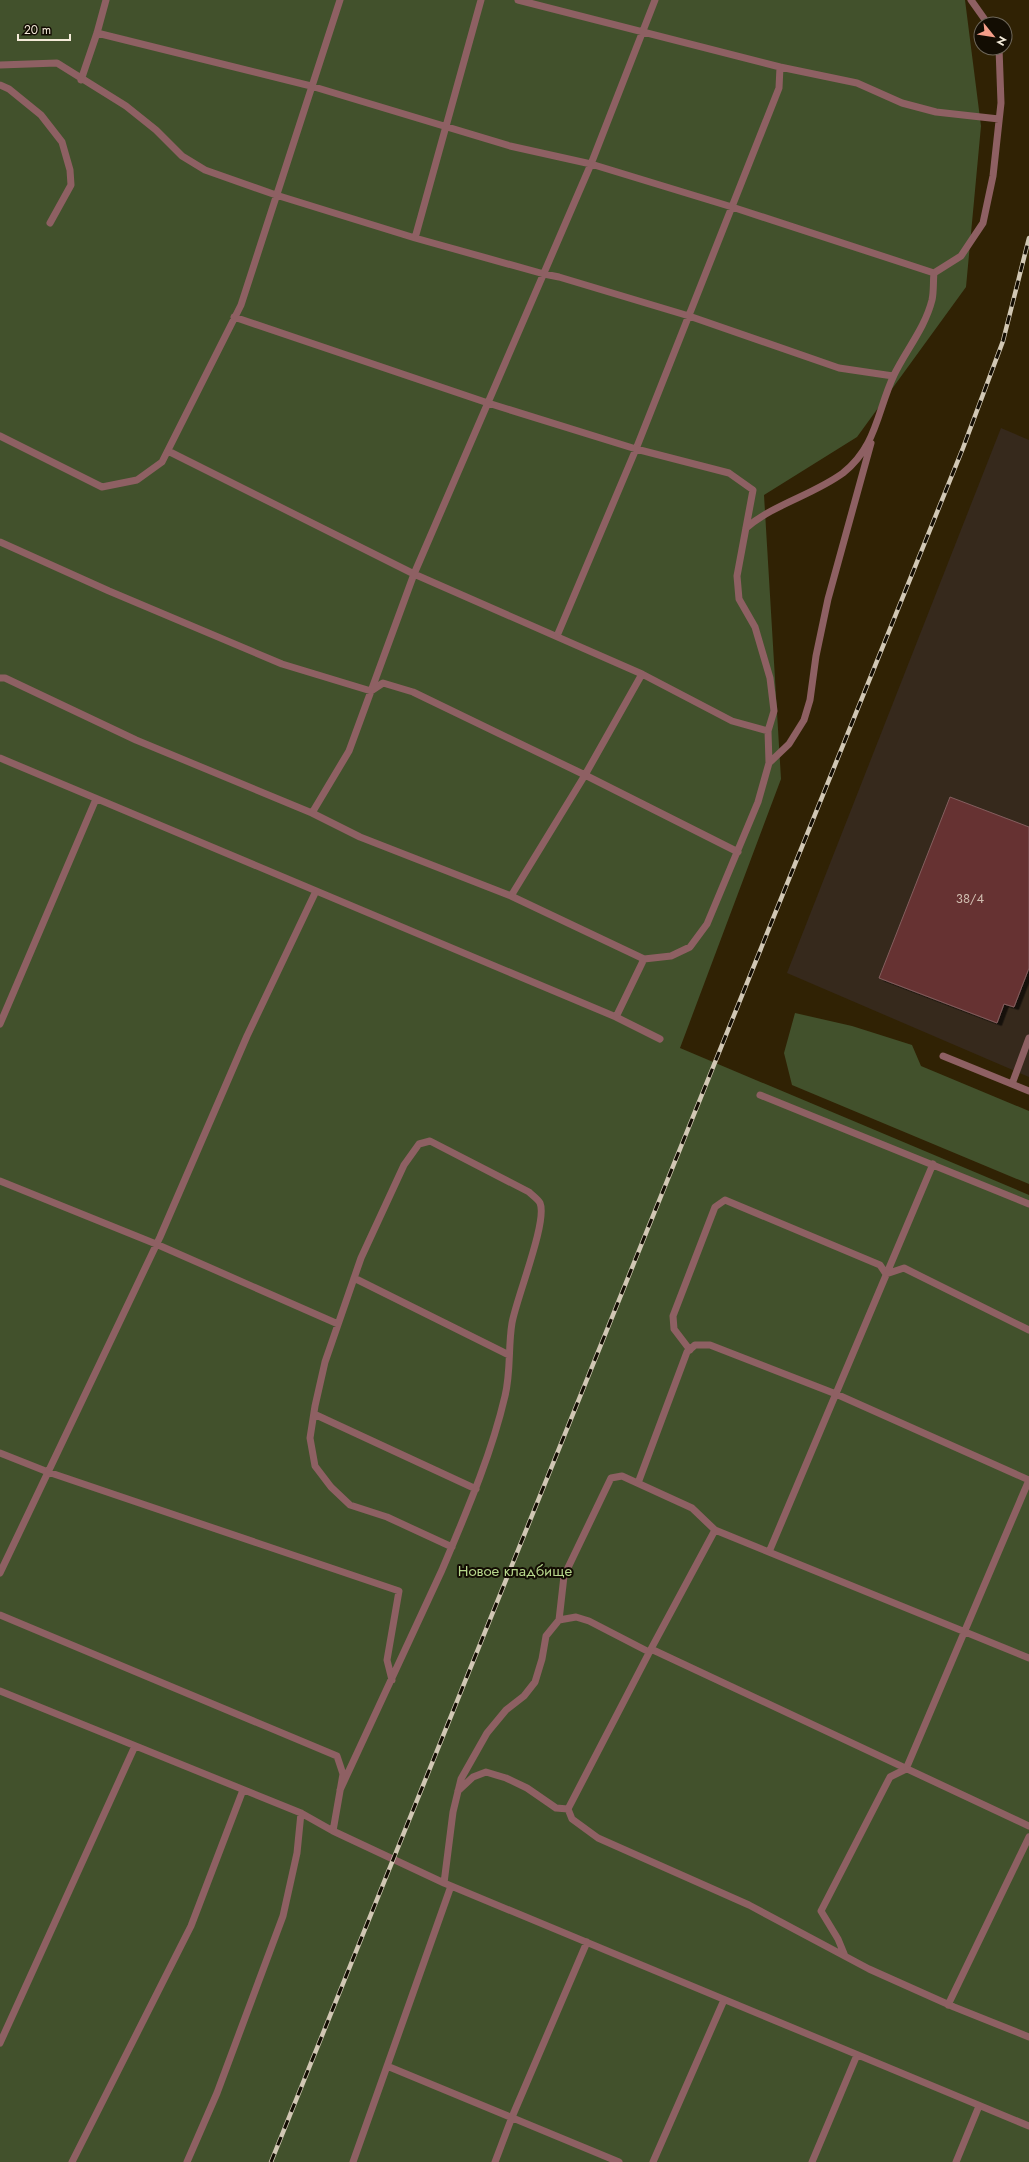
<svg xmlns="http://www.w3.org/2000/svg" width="1029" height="2162" font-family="Jost,sans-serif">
<defs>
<filter id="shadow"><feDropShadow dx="4.5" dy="2.5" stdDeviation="0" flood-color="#0009"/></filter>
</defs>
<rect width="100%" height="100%" fill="#302204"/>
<!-- industrial -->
<path fill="#36291c" d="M1001 428 1029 440V1077L787 973Z"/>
<!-- green -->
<path fill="#42512c" d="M0 0H965L981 126 966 287 857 437 764 495 781 779 680 1048 1029 1195V2162H0Z
M795 1013 852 1026 912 1045 921 1066 1029 1111V1184L792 1085 784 1053Z"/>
<!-- building -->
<path fill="#633" stroke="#845e5e" filter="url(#shadow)" d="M950 797 1029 827V968L1014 1007 1004 1004 997 1023 879 978Z"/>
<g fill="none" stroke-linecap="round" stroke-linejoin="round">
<!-- lane -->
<path stroke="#8e6063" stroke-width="7" d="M518 0 780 67 857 83 902 103 936 112 999 119
M971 0 988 24
M97 33 311 86 510 146 591 164 732 207 934 273
M0 65 57 63 126 106 156 130 182 156 205 170 276 195 415 238 544 274 559 277 689 316 839 368 893 376
M81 80 97 33 106 0
M0 85 9 89 41 115 62 142 70 170 71 185 50 223
M415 238 481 0
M234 317 488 403 636 449 779 88 780 67
M0 436 102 487 137 480 162 462 241 305 340 0
M168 451 414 574 642 674 732 721 768 731
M746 528C774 504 813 495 843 473 877 446 877 411 894 375 906 350 925 328 932 300 934 291 933 281 934 273L961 256 983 223 993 176 1001 103 999 48
M0 542 109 591 282 664 371 691 383 683 413 692 585 775 738 852
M557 636 636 449 729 473 753 490 737 576 739 599 755 627 770 678 774 711 768 731 769 763 758 802 707 924 690 947 671 956 644 959 616 1017
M0 678H5L136 740 312 813 360 837 511 896 644 959
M0 758 616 1017 660 1039
M769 763 789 744 804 720 810 700 816 656 828 599 871 443
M312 813 349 751 414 574 591 164 655 0
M511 896 585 775 642 674
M0 1024 96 799
M943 1056 1029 1091
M1012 1084 1029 1038
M760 1095 1029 1204
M0 1181 156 1244 338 1324
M354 1278 509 1355
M690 1350 674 1329 673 1316 715 1207 725 1200 880 1265 886 1274 904 1268 1029 1330
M314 1414 476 1489
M0 1453 48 1472 399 1591 387 1660 392 1680
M638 1483 687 1352 695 1345H710L836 1394 1029 1480
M769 1552 933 1164
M0 1573 160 1237 247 1036 316 891
M0 1615 337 1756 343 1774 333 1831
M559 1620 576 1617 589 1621 649 1652
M651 1649 1029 1826
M0 1691 301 1813 333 1831 444 1883 1029 2126
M340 1790 442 1570C466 1513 491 1456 505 1396 511 1372 508 1347 512 1323 516 1299 548 1221 540 1203 538 1199 532 1195 529 1192L430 1141 419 1144 404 1165 361 1258 325 1362 315 1406 310 1438 315 1466 331 1487 350 1505 387 1517 452 1547
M458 1791 473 1777 486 1772 506 1778 527 1788 556 1808 568 1809 572 1819 598 1838 749 1905 869 1969 954 2007 1029 2037
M568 1809 651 1649 715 1530
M444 1883 453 1812 461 1779 487 1733 506 1710 524 1696 535 1682 542 1659 546 1636 559 1620 564 1576 611 1478 622 1476 692 1508 715 1530 1029 1658
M845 1956 838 1939 821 1911 890 1777 906 1769 1029 1480
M948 2005 1029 1837
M0 2043 135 1746
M387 2066 619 2162
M72 2162 191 1926 243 1790
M187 2162 217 2093 283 1916 297 1853 301 1813
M353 2162 451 1886
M495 2162 512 2117 587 1942
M653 2162 724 2000
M812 2162 857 2055
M956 2162 979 2106"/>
<defs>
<path id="rail" d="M271 2162 963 448 1003 341 1029 238"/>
</defs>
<!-- rail casing -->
<use href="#rail" stroke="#d1c7b4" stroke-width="4.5"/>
<!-- rail -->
<use href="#rail" stroke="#130d03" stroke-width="3" stroke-dasharray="9" stroke-linecap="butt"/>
</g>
<g text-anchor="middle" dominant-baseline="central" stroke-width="4" stroke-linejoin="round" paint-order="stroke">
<!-- number labels -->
<g font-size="13" fill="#d0bdb0">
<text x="970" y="898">38/4</text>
</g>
<!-- park labels -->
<g font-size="15" fill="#b7d78c" stroke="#130d03">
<text x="515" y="1571">Новое кладбище</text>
</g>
</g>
<!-- north arrow -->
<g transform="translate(993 36) rotate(120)"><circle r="19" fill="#130d03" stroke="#6d6659"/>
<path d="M0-3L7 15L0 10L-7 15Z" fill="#f49e89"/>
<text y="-6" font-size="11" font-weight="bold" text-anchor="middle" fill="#f4ebda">N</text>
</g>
<!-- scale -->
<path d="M18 34v6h52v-6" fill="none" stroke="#f4ebda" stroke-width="2"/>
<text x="24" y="34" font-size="12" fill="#f4ebda" stroke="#130d03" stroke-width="3" paint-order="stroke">20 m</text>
</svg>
